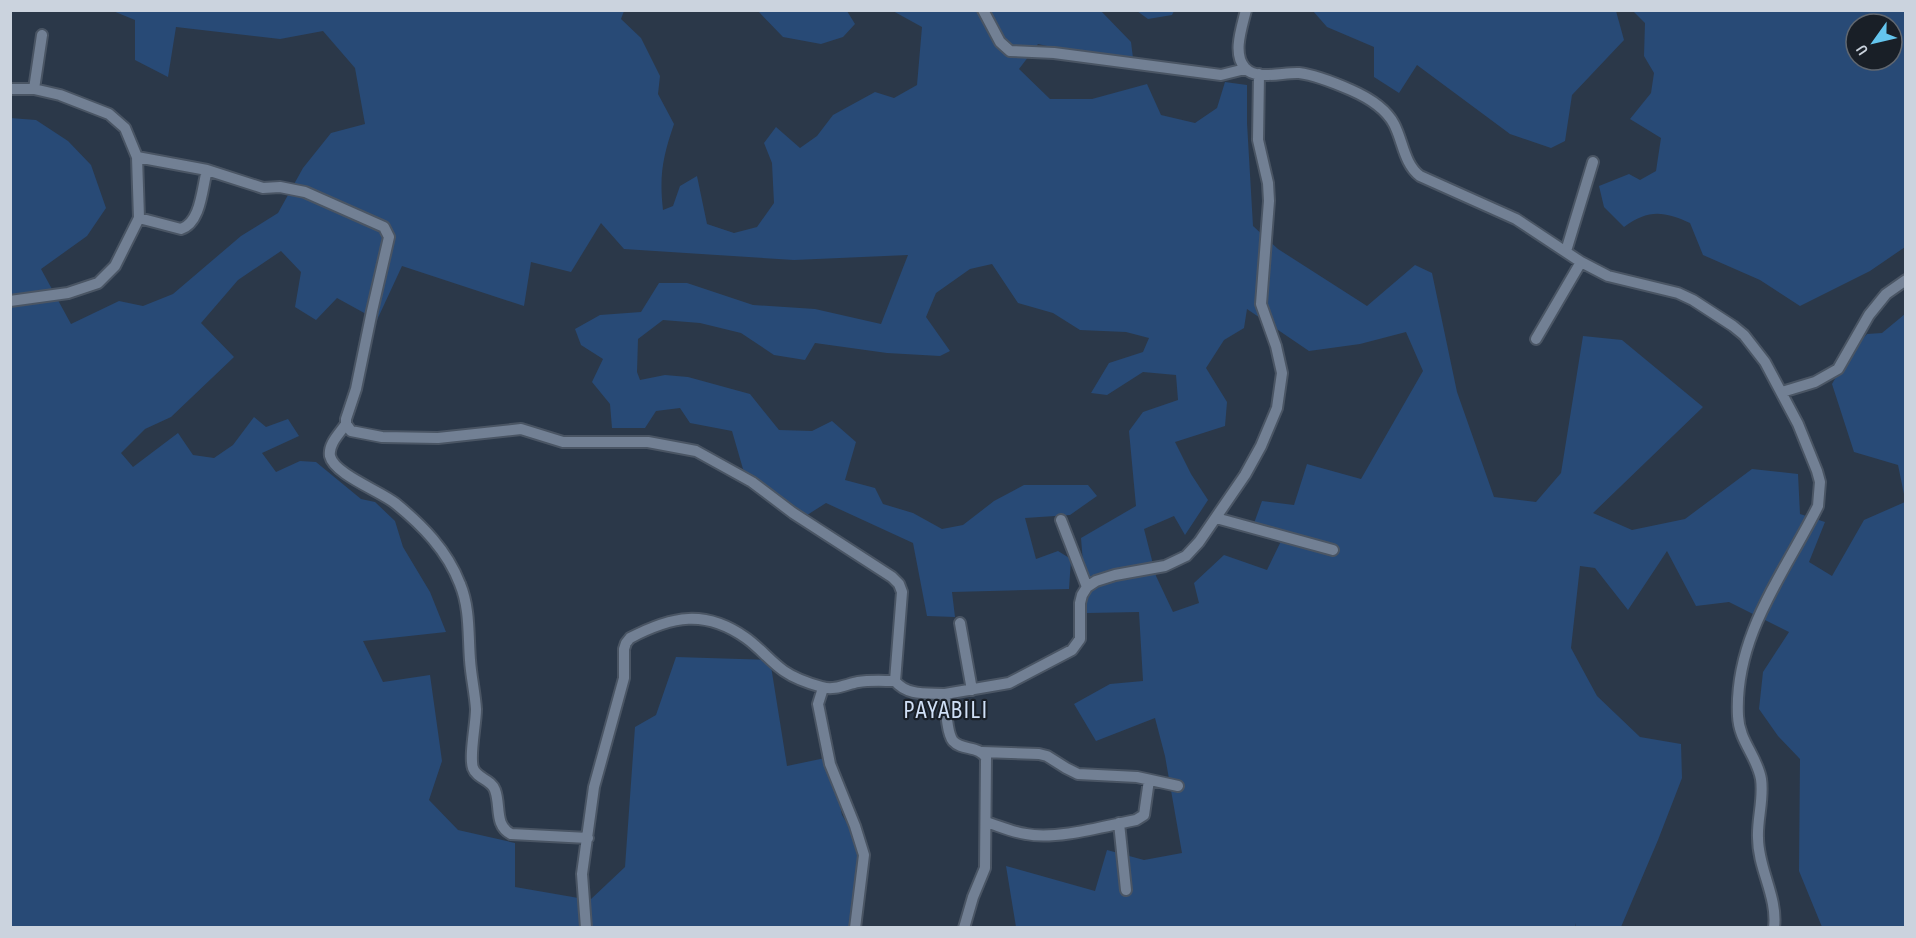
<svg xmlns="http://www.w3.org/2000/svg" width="1916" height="938" font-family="'Sofia Sans Condensed',sans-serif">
<rect width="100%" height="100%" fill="#2b3849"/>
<!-- green -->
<path fill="#284a76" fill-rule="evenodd" d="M113 11H624L621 19 641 38 660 76 658 94 674 124C663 156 659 175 663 210L673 206 680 186 697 176 707 224 734 233 757 227 774 203 772 163 764 143 776 127 800 148 817 136 833 115 875 92 894 98 917 85 922 27 893 11H1101L1131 42 1133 58 1110 60 1038 44 1019 69 1050 99H1092L1147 84 1161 115 1195 123 1217 108 1225 82 1247 85V123L1253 226 1278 249 1367 306 1415 265 1432 273 1457 392 1494 497 1536 502 1561 473 1583 336 1622 340 1703 407 1593 513 1632 530 1685 519 1752 469 1798 474 1800 514 1825 522 1809 562 1832 576 1864 520 1905 502V927H1822L1799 871 1800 759 1778 736 1759 709 1763 672 1789 632 1729 602 1696 606 1667 551 1628 610 1595 568 1580 566 1571 648 1597 696 1640 737 1681 744 1682 778 1658 840 1621 927H1576V923L1575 928 1016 927 1006 866 1095 891 1107 850 1144 860 1182 853 1165 756 1155 718 1096 741 1074 704 1110 684 1143 681 1139 612 1087 613 1081 538 1136 506 1129 431 1143 412 1178 400 1176 375 1143 372 1107 395 1091 393 1109 363 1143 352 1149 338 1126 332 1080 330 1053 313 1018 303 992 264 970 269 936 293 926 317 950 351 940 356 887 353 815 343 805 360 774 355 741 333 700 323 663 320 638 339 637 372 640 380 665 375 688 377 750 394 779 430 812 431 832 421 856 442 845 480 875 488 883 504 913 513 942 529 963 525 994 501 1024 485H1088L1097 496 1070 515 1025 518 1036 559 1058 551 1071 559 1069 589 952 592 955 617 927 616 913 543 826 503 804 517 743 469 732 431 690 423 680 408 656 411 645 428H612L610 404 592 382 603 359 581 345 575 329 600 315 641 312 659 283H687L753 305 815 309 881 324 908 255 794 260 624 249 601 223 571 272 531 262 524 306 402 266 377 320 337 298 316 320 295 307 301 272 281 251 238 280 201 323 234 357 171 417 145 429 121 453 133 467 178 433 193 455 214 458 233 445 254 417 266 427 288 419 299 436 262 453 276 472 300 461 316 462 361 499 375 502 395 521 403 547 430 592 446 632 363 641 383 682 430 675 442 761 429 800 458 830 515 843V887L590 900 625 867 635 727 656 715 676 657 770 660 787 766 830 757 842 815 863 850 852 927H11L10 118 36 120 68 141 91 165 106 208 87 236 41 269 71 324 119 301 143 306 173 294 241 236 278 213 303 168 331 133 365 124 355 68 323 31 280 39 176 27 168 77 135 60V20ZM1247 309 1309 351 1360 344 1406 332 1423 371 1361 479 1307 464 1294 505 1262 501 1253 526 1283 537 1267 570 1224 555 1194 583 1199 603 1173 612 1156 576 1144 529 1174 516 1185 535 1208 500 1191 474 1175 442 1225 426 1227 402 1206 368 1224 340 1244 328Z
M758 11H847L855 24 843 37 821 44 783 37Z
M1137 11H1174L1172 15 1148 19Z
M1313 11H1616L1624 40 1572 95 1565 141 1551 148 1510 134 1417 65 1399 93 1374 77V47L1327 27Z
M1633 11H1905V247L1870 271 1800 306 1760 280 1703 255 1690 223C1664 211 1648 209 1624 227L1604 207 1599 186 1629 174 1640 180 1656 171 1661 138 1630 119 1651 93 1654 73 1644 56 1645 23ZM1856 24H1892V60H1856Z
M1905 314V499L1898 465 1854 452 1832 384 1848 356 1867 334 1882 333Z"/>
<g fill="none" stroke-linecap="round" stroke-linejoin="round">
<defs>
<path id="minor" d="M983 10 1000 42 1010 51 1054 53 1221 75 1245 69
M1246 10C1242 27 1232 54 1245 68 1257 81 1283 72 1299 73 1316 75 1335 83 1351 90 1367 97 1385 107 1394 124 1403 141 1404 164 1420 176L1516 219 1581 262 1608 276 1678 293 1693 300 1733 326 1744 335 1765 362 1798 424 1817 471 1820 482 1818 506C1784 574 1734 636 1738 716 1739 741 1757 756 1761 779 1764 799 1757 819 1758 838 1758 869 1778 897 1774 928
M10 89H34L60 95 109 114 125 128 137 157 139 218 115 266 98 283 68 293 10 301
M34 89 42 35
M137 157 207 170 263 188 280 187 305 192 384 227 389 237 372 311 356 389 346 419V424L351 431 382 437 438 438 521 429 563 442H648L696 451 752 482 793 513 892 577 899 584 902 592 895 681C907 696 927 693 945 694 946 705 946 732 953 741 962 751 979 745 986 758L985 868 973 897 964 928
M139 218 181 229C201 223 202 188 207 170
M1566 251 1593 162
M1536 339 1581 262
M1782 392 1815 382 1838 369 1869 315 1886 294 1906 280
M346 424C340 433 328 444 330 456 334 474 380 491 395 503 422 525 447 550 460 584 470 608 468 634 470 660 471 676 475 693 476 709 476 724 469 756 473 768 477 779 491 779 495 790 501 806 494 825 511 834L588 838
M1216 518 1333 550
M1061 520 1087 587
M960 623 972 690
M823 688 818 704 830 764 855 826 864 855 855 928
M945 694 1009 683 1072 650 1080 639V603L1082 595 1087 587 1096 581 1115 575 1165 566 1186 556 1199 542 1245 475 1261 446 1277 408 1282 373 1276 346 1261 304 1269 201 1268 183 1258 140 1259 74
M982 752 1039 754 1047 756 1066 768 1078 774 1137 777 1178 786
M986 822C999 826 1012 832 1026 834 1057 840 1105 826 1136 820L1144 815 1149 780
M1119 823 1126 890
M586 928 582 874 594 787 624 678V649L626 643 630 638C672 616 705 609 746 638 760 648 771 662 784 671 794 678 811 684 822 687 834 691 847 684 858 682 870 680 883 681 895 681"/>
</defs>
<!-- minor casing -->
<use href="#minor" stroke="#4a5564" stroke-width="14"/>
<!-- minor -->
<use href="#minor" stroke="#728094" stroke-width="10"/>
</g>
<g text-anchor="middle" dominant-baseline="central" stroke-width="4.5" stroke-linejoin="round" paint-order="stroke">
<!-- quarter labels -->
<g font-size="26" letter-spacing="1.5" fill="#d0e0f6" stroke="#191f27">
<text x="946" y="710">PAYABILI</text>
</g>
</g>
<!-- border -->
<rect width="1916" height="938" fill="none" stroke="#cbd3de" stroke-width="24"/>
<!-- north arrow -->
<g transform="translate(1874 42) rotate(236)"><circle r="28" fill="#191f27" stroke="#606770" stroke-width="1.5"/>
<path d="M0-4.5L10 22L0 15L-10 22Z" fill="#64c5ee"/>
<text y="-9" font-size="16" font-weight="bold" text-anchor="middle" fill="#cbd3de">U</text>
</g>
</svg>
